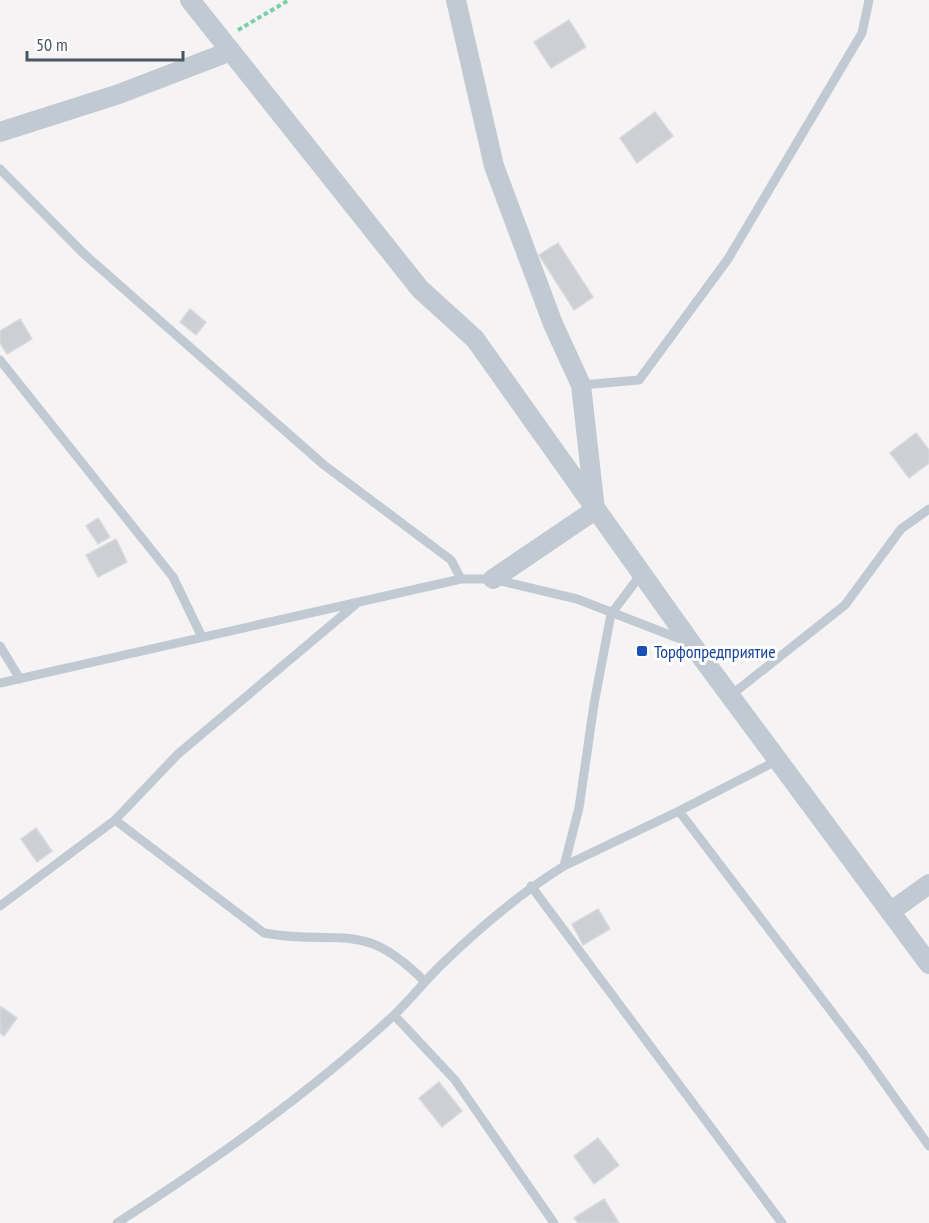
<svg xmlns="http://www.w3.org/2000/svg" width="929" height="1223" font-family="'PT Sans Narrow',sans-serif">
<rect width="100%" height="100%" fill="#f5f3f3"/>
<!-- building -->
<path fill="#cdcfd5" stroke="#d7d9de" stroke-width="1.5" d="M569 20 586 47 551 68 534 42Z
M655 112 673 136 637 163 620 138Z
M558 243 593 297 574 310 539 255Z
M190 309 206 322 196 335 180 322Z
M20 319 32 339 7 354 0 343V331Z
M916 433 929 450V463L909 478 890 453Z
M98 518 110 537 98 544 86 526Z
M116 539 127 562 98 577 86 555Z
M36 828 52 851 37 862 21 839Z
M598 909 610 929 583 945 572 924Z
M0 1006 17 1018 4 1036 0 1033Z
M439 1082 462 1111 442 1127 419 1098Z
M598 1138 619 1165 594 1184 574 1156Z
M604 1199 619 1223H578L574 1218Z"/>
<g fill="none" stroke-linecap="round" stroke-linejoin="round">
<!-- path -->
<path stroke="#7ad0a6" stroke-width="4" stroke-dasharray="4.5 3" stroke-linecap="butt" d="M238 30 289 0"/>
<!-- service -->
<path stroke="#c1cad2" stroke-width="9" d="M0 169 83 253 324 465 451 560 461 579
M0 360 173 577 202 637
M581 385 639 380 728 259 862 33 869 0
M0 646 20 679
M0 683 461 579H493L577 599 683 640
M730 696 845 605 901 529 929 509
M679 811 863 1053 929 1146
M115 820 264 933C340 947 361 917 425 982
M564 866 679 811 778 760
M531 886 782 1223
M0 906 115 820 178 754 356 604
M394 1015 455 1080 554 1223
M117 1223C213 1161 309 1094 393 1016 410 1000 424 982 440 966 478 929 519 894 564 866L579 808 594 704 611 614 642 573"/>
<!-- minor -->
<path stroke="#c1cad2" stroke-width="20" d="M190 0 420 289 475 339 691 643 929 964
M456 0 494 166 553 324 581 385 595 510 493 579
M0 132 119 94 231 51
M890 912 929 884"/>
</g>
<!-- markers -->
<rect fill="#1a4fb4" stroke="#fff" stroke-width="2" x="636" y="645" width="12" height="12" rx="3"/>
<g text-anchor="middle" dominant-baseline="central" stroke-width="6" stroke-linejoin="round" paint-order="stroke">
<!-- transit labels -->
<g font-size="18" fill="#164399" stroke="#fff" text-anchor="start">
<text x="654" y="651">Торфопредприятие</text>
</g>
</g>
<!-- scale -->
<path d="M27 51v9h156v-9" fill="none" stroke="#4a5661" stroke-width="3"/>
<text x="36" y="51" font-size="18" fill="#4a5661" stroke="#ffffff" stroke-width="4.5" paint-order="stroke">50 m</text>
</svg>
